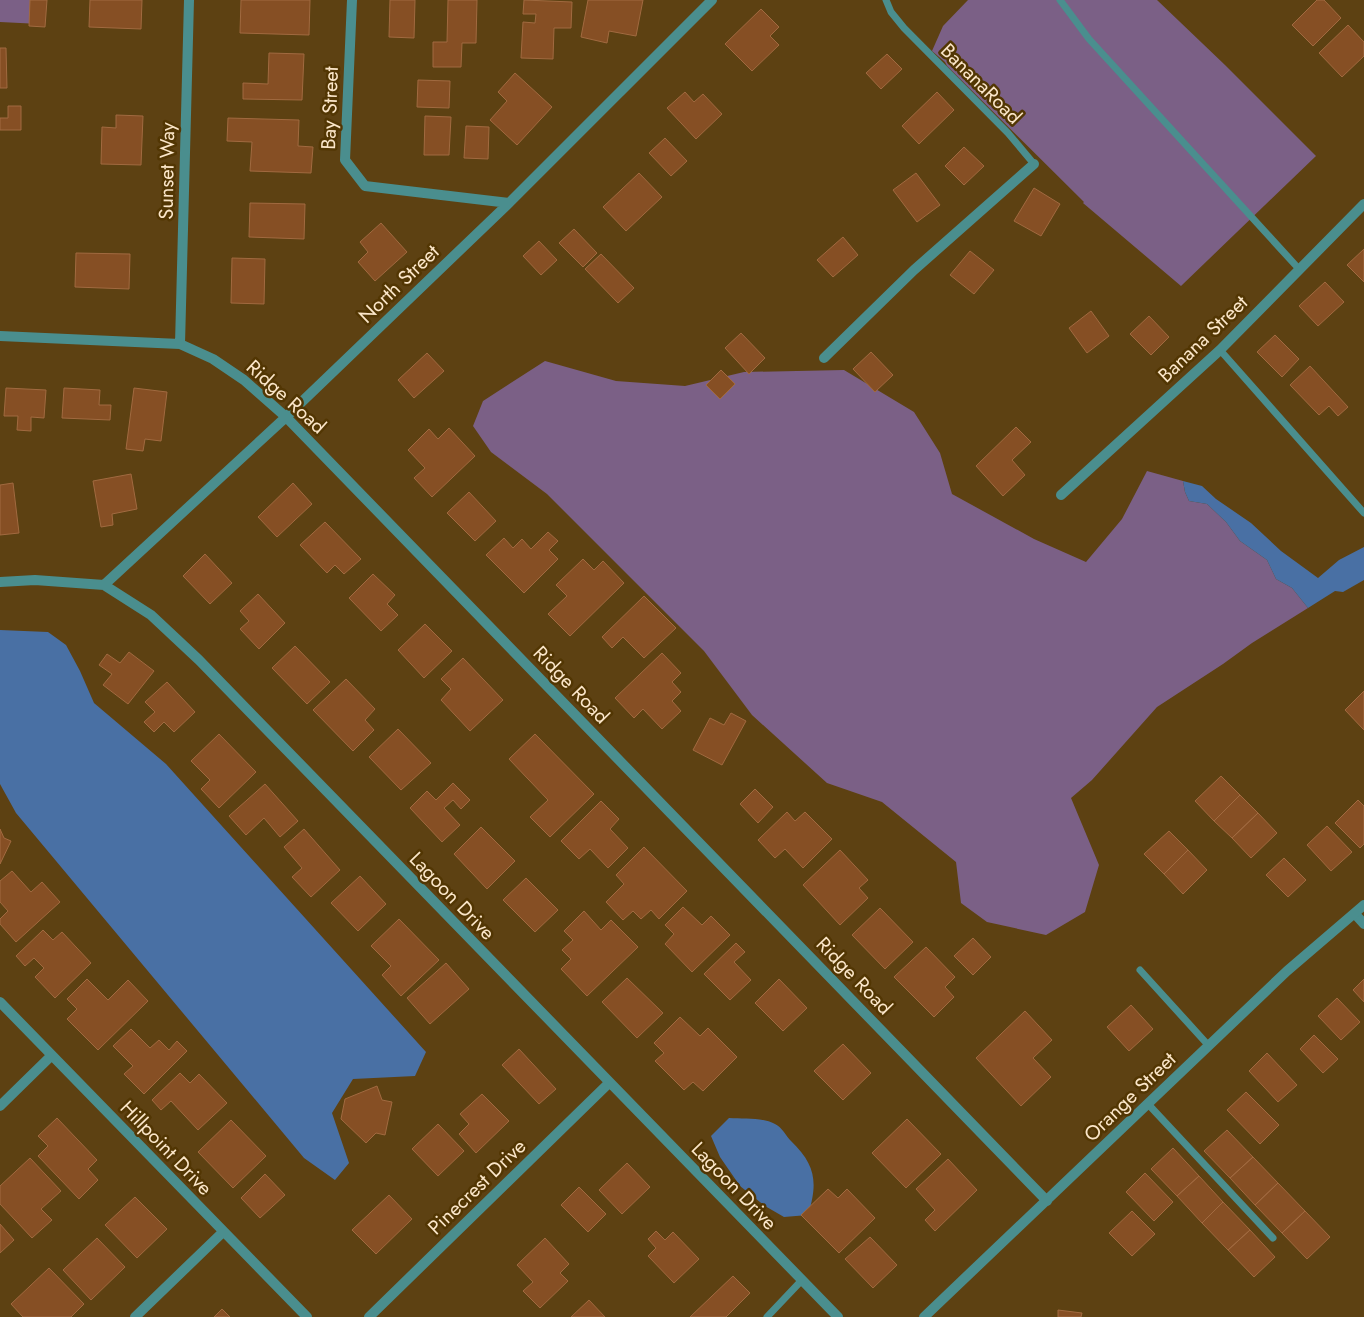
<svg xmlns="http://www.w3.org/2000/svg" width="1364" height="1317" font-family="Jost,sans-serif">
<rect width="100%" height="100%" fill="#5d4112"/>
<!-- green -->
<path fill="#7b6086" d="M0 0H41L40 24 0 22Z
M968 0H1157L1225 65 1316 156 1181 286 1083 203 1084 202 947 66 945 62 932 51 943 26Z
M545 361 616 381 685 386 744 372 844 370 914 412 940 453 952 494 1034 539 1086 562 1122 519 1147 471 1183 481 1185 492 1189 501 1207 504 1226 522 1240 541 1267 560 1276 579 1292 588 1308 608 1252 643 1223 664 1157 707 1092 780 1071 798 1099 865 1085 912 1046 935 987 922 961 903 956 862 882 802 827 783 752 715 704 651 547 494 491 452 473 426 483 401Z"/>
<!-- water -->
<path fill="#4970a4" d="M1183 481 1202 486 1216 499 1251 523 1281 551 1318 578 1339 560 1364 547V580L1343 592 1335 591 1308 608 1292 588 1276 579 1267 560 1240 541 1226 522 1207 504 1189 501 1185 492Z
M0 630 48 632 66 645 80 671 94 703 166 764 426 1052 415 1076 353 1079 332 1113 349 1163 335 1180 304 1158 16 813 0 784Z
M729 1118C744 1119 761 1117 775 1124 782 1127 786 1136 791 1141 816 1165 818 1183 808 1215L784 1217 765 1206 740 1186 720 1157 711 1136Z"/>
<!-- building -->
<path fill="#864f24" stroke="#a16a40" d="M30 0H47L45 27 29 26Z
M90 0H142L141 29 89 27Z
M241 0H310L309 35 240 33Z
M390 0H415L414 38 389 37Z
M448 0H477L476 43H462L461 67H433V42H447Z
M524 0 572 2 571 28H554L553 59 521 58 523 22 535 23 536 14H523Z
M588 0H643L636 36 609 31 607 43 581 37Z
M1317 0H1324L1341 18 1313 46 1292 25Z
M761 9 779 27 770 36 779 45 752 71 725 44Z
M1348 25 1364 42V56L1342 77 1319 53Z
M0 48H6L7 88H0Z
M269 53 304 54 302 100 243 99V83L268 84Z
M887 54 902 69 881 89 866 73Z
M515 73 552 107 517 145 490 120 507 101 498 92Z
M418 80 450 81 449 108 417 107Z
M685 92 694 102 703 94 722 114 696 139 667 108Z
M937 92 954 110 919 144 902 126Z
M8 106H21V130H0V118H8Z
M116 115 143 116 141 165 101 164 102 127 116 128Z
M425 116 451 117 449 155H424Z
M228 118 299 120 298 146 313 147 311 173 250 171 252 142 227 141Z
M466 126 489 127 488 159 464 158Z
M665 138 687 161 671 176 649 153Z
M964 147 984 166 964 185 945 166Z
M639 173 662 197 626 231 603 207Z
M916 173 940 205 917 222 893 190Z
M1034 188 1060 204 1041 236 1014 221Z
M250 203 305 204 304 239 249 237Z
M381 223 407 252 375 281 358 262 368 252 360 242Z
M574 229 597 253 583 267 559 243Z
M843 237 858 255 833 277 817 260Z
M539 241 557 260 541 275 523 256Z
M1364 249V282L1347 265Z
M970 251 994 270 974 294 950 275Z
M76 253 130 254 129 289 75 287Z
M601 254 634 288 618 303 585 269Z
M232 258 265 259 264 304 231 303Z
M1325 282 1344 302 1318 326 1299 306Z
M1091 311 1109 336 1087 353 1069 328Z
M1149 316 1169 337 1151 355 1130 334Z
M741 333 765 358 749 374 725 348Z
M1275 335 1299 359 1282 377 1257 352Z
M871 352 893 375 875 392 853 369Z
M427 353 444 371 414 398 398 380Z
M1310 366 1348 407 1338 416 1329 406 1319 415 1290 385Z
M721 370 735 384 720 399 706 385Z
M6 388 46 390 44 418 31 417V431L17 430 18 416H4Z
M64 388 100 390 99 405H111L110 420 62 418Z
M134 388 167 392 161 441 145 439 143 451 126 449Z
M1016 427 1031 442 1012 460 1025 475 1003 496 976 466Z
M449 428 475 456 432 497 414 478 425 468 408 450 429 429 438 439Z
M131 474 137 509 112 514 113 525 101 527 93 481Z
M13 483 19 533 0 535V485Z
M293 483 312 504 277 537 258 517Z
M469 492 496 521 475 541 447 513Z
M325 522 361 559 344 574 335 565 327 573 300 545Z
M548 532 558 541 549 550 558 559 524 593 486 555 504 538 513 548 522 539 531 549Z
M205 554 232 583 210 604 183 576Z
M583 559 594 570 603 561 624 583 570 636 548 614 567 596 556 585Z
M373 574 395 595 387 604 398 615 381 631 349 598Z
M258 594 285 623 259 649 240 629 249 621 240 611Z
M644 596 676 628 644 658 623 637 612 648 602 637Z
M425 624 452 651 424 678 398 650Z
M295 646 330 682 307 704 272 668Z
M129 652 154 671 128 704 103 685 112 674 99 665 107 654 120 663Z
M662 653 681 673 672 682 681 692 672 701 681 711 662 729 643 709 634 718 615 698Z
M463 658 503 700 470 731 441 700 451 689 441 679Z
M346 679 375 709 365 720 374 730 353 751 313 710Z
M167 682 195 712 174 732 164 722 154 732 144 722 155 712 145 702Z
M1364 691V730L1345 710Z
M731 713 746 721 722 765 693 750 710 718 724 725Z
M398 729 431 763 401 790 369 757Z
M219 734 256 772 219 808 201 789 210 780 191 761Z
M535 734 594 794 550 837 530 817 548 800 509 759Z
M1221 776 1240 795 1214 821 1195 801Z
M453 783 470 800 461 809 453 800 444 808 460 825 442 842 410 808 427 791 436 800Z
M265 784 298 821 280 837 264 818 246 835 229 816Z
M755 789 773 807 758 823 740 804Z
M1240 795 1258 813 1232 838 1214 821Z
M1358 800 1364 806V844L1360 848 1335 823Z
M601 801 619 819 610 829 628 848 608 868 590 849 579 859 561 841Z
M787 812 795 821 805 812 832 839 803 868 785 849 775 858 758 840Z
M1258 813 1277 833 1251 858 1232 838Z
M1327 826 1352 852 1331 871 1307 845Z
M481 827 515 861 487 889 454 854Z
M0 829 4 838 11 841 0 864Z
M304 829 340 870 311 897 292 877 302 868 284 847Z
M1169 831 1188 850 1164 874 1144 854Z
M644 847 687 891 659 919 651 910 641 919 633 911 623 920 606 902 624 884 616 875Z
M840 850 868 880 859 888 868 898 840 925 803 885Z
M1188 850 1207 870 1183 894 1164 874Z
M1284 858 1306 880 1288 897 1266 875Z
M12 871 31 892 42 882 60 902 16 942 0 924V919L8 911 0 902V881Z
M360 876 386 904 358 931 331 903Z
M526 878 558 910 535 932 503 900Z
M683 907 702 925 711 916 730 935 692 972 665 944 674 934 665 925Z
M880 908 913 942 885 969 852 935Z
M584 911 601 930 611 920 638 947 587 996 561 969 571 959 562 950 573 940 564 931Z
M399 919 439 960 401 996 382 975 391 966 371 946Z
M43 930 53 940 62 932 91 963 55 998 35 977 44 968 34 958 25 966 16 956Z
M973 938 991 957 973 975 954 956Z
M736 943 745 952 734 962 751 980 730 1000 704 974Z
M926 947 955 977 945 987 954 997 934 1017 894 977Z
M446 963 469 989 430 1024 407 998Z
M627 978 663 1013 637 1038 602 1002Z
M87 979 108 1000 128 980 148 1001 98 1050 67 1019 77 1009 67 999Z
M779 979 807 1008 783 1031 755 1003Z
M1364 979V1002L1353 990Z
M1337 998 1360 1022 1341 1040 1318 1016Z
M1131 1005 1153 1029 1129 1051 1107 1027Z
M1025 1011 1052 1040 1033 1058 1051 1077 1021 1106 976 1058Z
M680 1017 700 1036 708 1028 737 1057 703 1091 693 1082 684 1090 655 1061 664 1053 654 1043Z
M131 1029 150 1048 159 1040 169 1050 177 1041 187 1051 144 1094 124 1074 133 1066 113 1046Z
M1314 1035 1338 1059 1323 1073 1300 1049Z
M843 1044 871 1073 843 1100 814 1071Z
M519 1049 556 1089 539 1104 502 1065Z
M1267 1053 1297 1085 1278 1102 1249 1071Z
M180 1073 190 1083 199 1074 227 1103 198 1130 171 1101 161 1110 152 1100Z
M377 1086 382 1100 392 1102 385 1135 376 1133 366 1143 341 1119 345 1099Z
M1246 1092 1279 1125 1260 1144 1227 1110Z
M482 1094 509 1121 476 1153 459 1134 469 1124 460 1114Z
M57 1118 97 1160 88 1169 98 1180 79 1199 38 1156 48 1146 38 1136Z
M907 1119 941 1154 906 1188 872 1153Z
M231 1120 266 1156 233 1188 198 1152Z
M438 1124 464 1151 438 1176 412 1149Z
M1227 1130 1253 1157 1230 1178 1204 1151Z
M1173 1148 1199 1176 1177 1196 1151 1169Z
M1253 1157 1278 1183 1255 1205 1230 1178Z
M30 1158 61 1191 41 1209 52 1220 32 1238 0 1204V1186Z
M948 1159 977 1190 935 1231 925 1220 935 1210 916 1189Z
M627 1163 650 1187 622 1214 599 1190Z
M1145 1173 1173 1202 1154 1221 1126 1192Z
M265 1174 285 1195 260 1218 241 1198Z
M1199 1176 1223 1202 1202 1223 1177 1196Z
M1278 1183 1305 1211 1282 1233 1255 1205Z
M579 1187 606 1214 588 1232 561 1205Z
M828 1189 838 1198 847 1189 875 1218 839 1253 801 1215Z
M389 1195 412 1219 376 1254 352 1230Z
M135 1197 167 1229 137 1258 105 1225Z
M1223 1202 1250 1230 1228 1250 1202 1223Z
M1132 1211 1155 1234 1132 1256 1109 1233Z
M1305 1211 1330 1237 1307 1259 1282 1233Z
M0 1224 14 1240 0 1253Z
M1250 1230 1275 1257 1254 1277 1228 1250Z
M656 1231 665 1240 673 1232 699 1259 674 1283 648 1256 656 1248 648 1239Z
M870 1237 897 1265 873 1288 845 1259Z
M97 1238 125 1267 91 1300 63 1270Z
M545 1238 569 1264 560 1273 568 1281 540 1308 523 1291 533 1282 517 1265Z
M49 1268 84 1304 71 1317H23L11 1304Z
M733 1276 750 1293 726 1317H690Z
M589 1300 605 1317H571Z
M222 1309 230 1317H214Z
M1058 1310 1082 1313 1081 1317H1058Z"/>
<g fill="none" stroke-linecap="round" stroke-linejoin="round">
<!-- service -->
<path stroke="#4a8e8e" stroke-width="7" d="M886 0 891 12 904 28 1008 133 1034 164
M1060 0 1089 39 1299 269
M1220 350 1364 513
M1140 970 1209 1046
M1148 1104 1273 1238
M767 1317 802 1280"/>
<!-- minor -->
<path stroke="#4a8e8e" stroke-width="10" d="M352 0 345 160 365 186 509 203
M0 336 180 344 213 359 244 380 286 417 1047 1201
M180 344 189 0
M824 358 914 270 1034 164
M1061 495 1220 350 1364 204
M0 582 35 580 104 585 151 615 199 660 838 1317
M104 585 286 417 509 203 712 0
M1355 914 1364 924
M0 1002 307 1317
M0 1106 51 1056
M135 1317 223 1232
M369 1317 609 1083"/>
<!-- tertiary -->
<path stroke="#4a8e8e" stroke-width="10" d="M924 1317 1287 971 1364 905"/>
</g>
<g text-anchor="middle" dominant-baseline="central" stroke-width="5" stroke-linejoin="round" paint-order="stroke">
<!-- street labels -->
<g font-size="20" fill="#fbe6c9" stroke="#523603">
<text transform="translate(981 84) rotate(45)">BananaRoad</text>
<text transform="translate(330 108) rotate(-88)">Bay Street</text>
<text transform="translate(167 171) rotate(-89)">Sunset Way</text>
<text transform="translate(399 284) rotate(-44)">North Street</text>
<text transform="translate(1203 339) rotate(-44)">Banana Street</text>
<text transform="translate(286 397) rotate(42)">Ridge Road</text>
<text transform="translate(571 685) rotate(46)">Ridge Road</text>
<text transform="translate(452 896) rotate(46)">Lagoon Drive</text>
<text transform="translate(854 976) rotate(46)">Ridge Road</text>
<text transform="translate(1130 1097) rotate(-44)">Orange Street</text>
<text transform="translate(166 1148) rotate(46)">Hillpoint Drive</text>
<text transform="translate(734 1186) rotate(46)">Lagoon Drive</text>
<text transform="translate(477 1187) rotate(-44)">Pinecrest Drive</text>
</g>
</g>
</svg>
